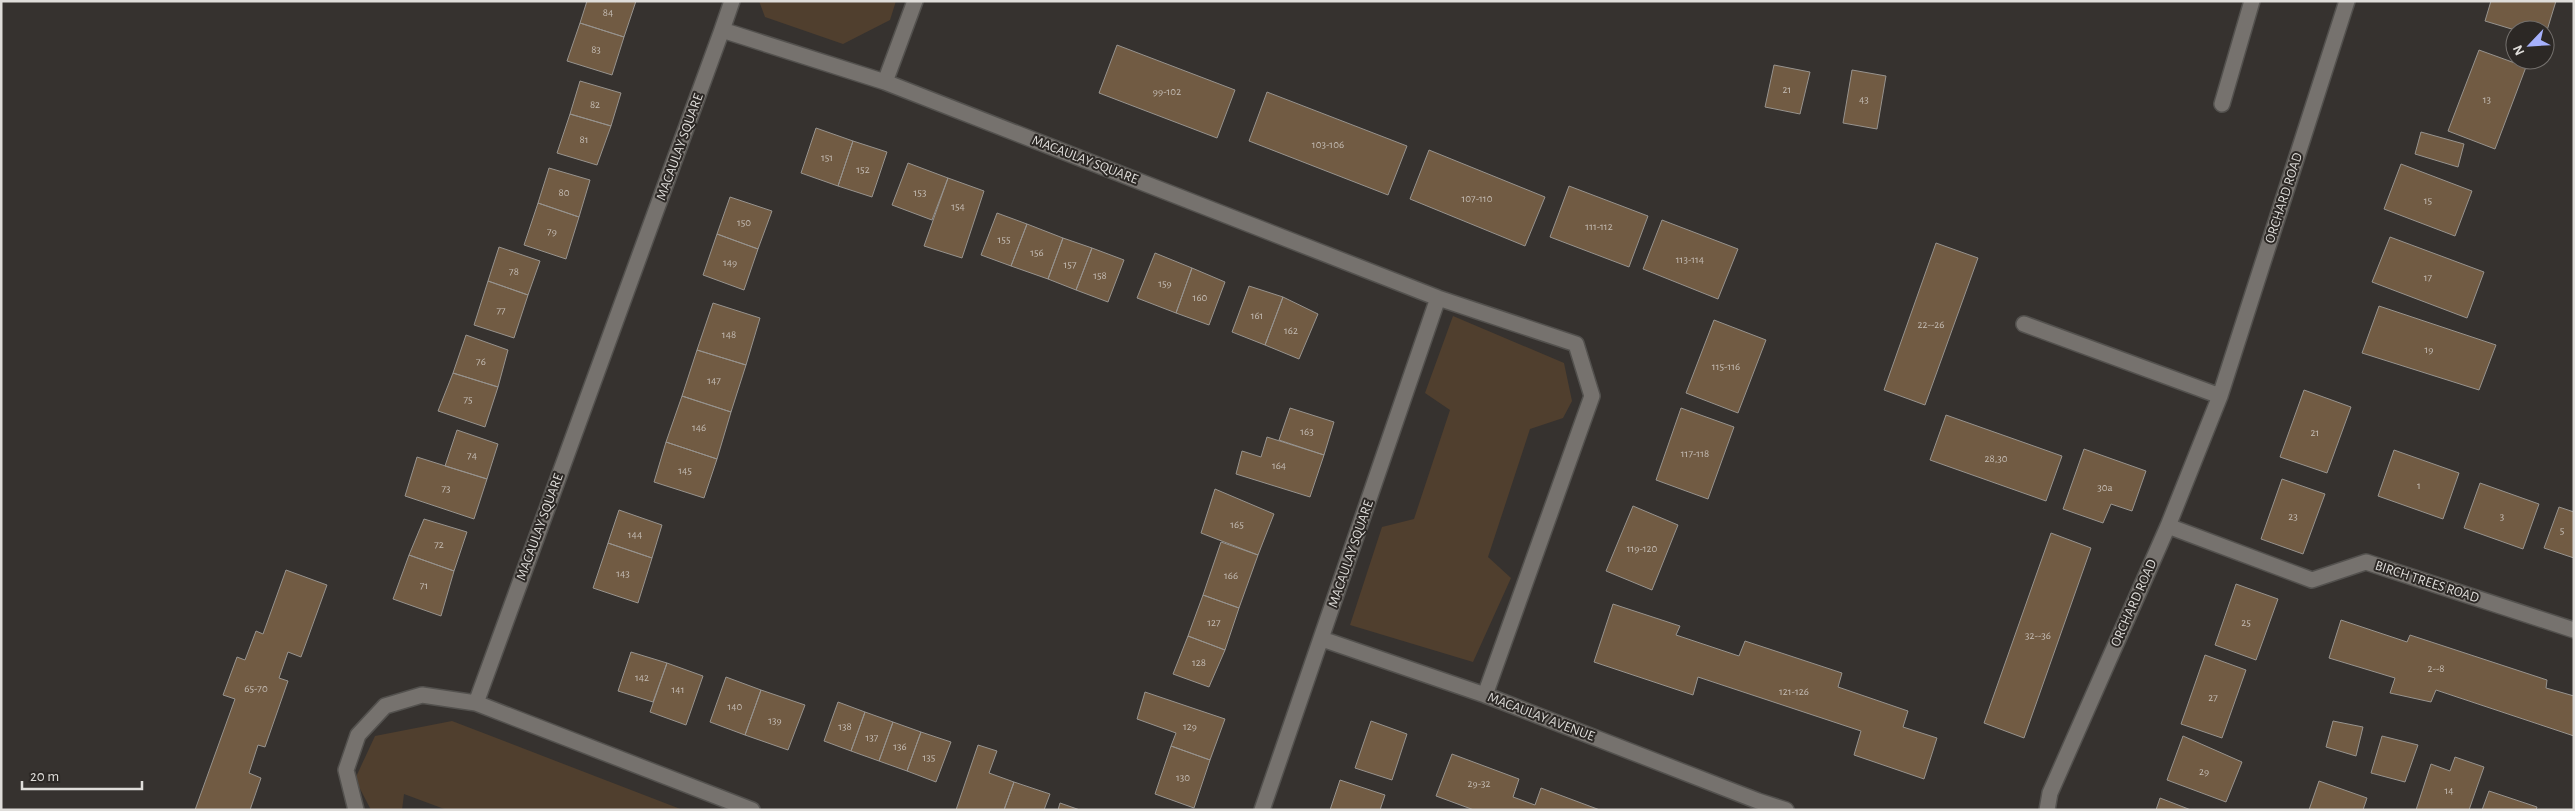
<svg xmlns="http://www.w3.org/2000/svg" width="2575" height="811" font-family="'Alegreya Sans',sans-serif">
<rect width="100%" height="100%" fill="#36322f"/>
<!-- green -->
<path fill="#503f2e" d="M759 1H896L890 20 843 44 765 17Z
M1453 316 1564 363 1572 401 1563 418 1530 429 1488 557 1511 578 1473 662 1350 625 1382 527 1414 519 1450 410 1425 393Z
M452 721 683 810H447L404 794 402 810H371L355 779 375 736Z"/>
<!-- building -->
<path fill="#715b43" stroke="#97938e" d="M587 1H636L624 37 580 23Z
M2491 1H2556L2545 37V30H2515L2485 21Z
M580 23 624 37 612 75 567 61Z
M1117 45 1235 90 1217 138 1099 93Z
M2479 50 2526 67 2495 149 2448 131Z
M1774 65 1810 72 1800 114 1765 107Z
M1852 70 1886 76 1877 129 1843 123Z
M580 81 621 93 611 126 570 114Z
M1267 92 1407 146 1388 195 1249 141Z
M570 114 611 126 597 165 557 153Z
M816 128 853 141 838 186 801 173Z
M2421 132 2464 144 2458 167 2415 154Z
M853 141 887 152 872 197 838 186Z
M1429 150 1545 197 1525 246 1410 199Z
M908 163 948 178 932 220 892 205Z
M2401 164 2472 191 2455 236 2384 209Z
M549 168 590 180 579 217 538 203Z
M948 178 984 191 962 258 924 246Z
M1569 186 1648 216 1629 267 1550 237Z
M730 197 772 211 758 249 717 234Z
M538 203 579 217 566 259 524 245Z
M997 213 1027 224 1011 266 981 255Z
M1662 220 1738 249 1718 299 1643 269Z
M1027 224 1063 238 1048 279 1011 266Z
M717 234 758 249 744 290 703 275Z
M2390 237 2484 272 2467 318 2372 282Z
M1063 238 1092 248 1076 290 1048 279Z
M1936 243 1978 258 1925 405 1884 390Z
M499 247 540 261 528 295 488 281Z
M1092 248 1124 260 1108 302 1076 290Z
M1155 253 1192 268 1176 313 1137 298Z
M1192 268 1225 282 1209 325 1176 313Z
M488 281 528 295 514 338 474 325Z
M1249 286 1283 297 1265 345 1232 332Z
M1283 297 1318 314 1299 359 1265 345Z
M713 303 760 318 746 365 697 350Z
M2379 306 2496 345 2479 390 2362 353Z
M1714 320 1766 340 1738 413 1686 393Z
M466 335 508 350 498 387 453 373Z
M697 350 746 365 731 412 682 396Z
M453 373 498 387 485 427 438 411Z
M2304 390 2351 407 2327 473 2280 457Z
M682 396 731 412 717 459 666 442Z
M1290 408 1334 422 1324 455 1279 440Z
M1681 408 1734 427 1708 499 1656 480Z
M1946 415 2062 456 2046 501 1930 460Z
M457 430 498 444 487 479 445 466Z
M1267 437 1324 455 1310 497 1236 474 1242 451 1261 457Z
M666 442 717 459 704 498 654 482Z
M2084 449 2146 471 2132 511 2111 504 2103 523 2063 509Z
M2394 450 2459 473 2443 519 2378 496Z
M417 457 487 479 474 519 405 496Z
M2282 479 2325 494 2303 554 2261 539Z
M2480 483 2539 504 2523 549 2464 528Z
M1215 489 1274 514 1258 555 1201 533Z
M1633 506 1678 525 1652 590 1606 571Z
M2559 507 2574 512V558L2544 548Z
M619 510 662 525 652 558 608 543Z
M424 519 467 532 454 571 409 555Z
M2051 533 2091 548 2024 738 1984 723Z
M1221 542 1258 555 1239 608 1203 595Z
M608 543 652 558 638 603 593 588Z
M409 555 454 571 441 616 393 599Z
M286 570 327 585 301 657 288 652 279 678 288 681 265 747 258 745 249 773 261 778 250 810H195L235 699 223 695 237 657 245 660 256 631 263 634Z
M2236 584 2278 599 2256 660 2215 645Z
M1203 595 1239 608 1225 650 1188 636Z
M1613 604 1680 626 1676 635 1739 656 1745 641 1842 673 1838 687 1908 711 1903 727 1937 738 1924 779 1854 755 1861 731 1698 677 1693 695 1594 662Z
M2341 620 2407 642 2410 635 2547 680 2546 688 2574 696V736L2436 690 2431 702 2390 693 2395 678 2329 658Z
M1188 636 1225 650 1209 687 1173 674Z
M631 652 667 663 653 702 618 691Z
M2205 655 2246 670 2222 738 2181 724Z
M667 663 703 676 686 725 650 712Z
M726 677 761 690 745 735 710 722Z
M761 690 805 705 788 750 745 735Z
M1145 692 1225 719 1210 760 1171 746 1176 733 1137 719Z
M838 702 865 712 851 751 824 741Z
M865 712 893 722 879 761 851 751Z
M1371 721 1407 734 1392 780 1355 768Z
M2333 721 2363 727 2356 756 2326 747Z
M893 722 921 732 907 771 879 761Z
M921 732 951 742 936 782 907 771Z
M2183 736 2242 762 2226 802 2167 780Z
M2382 736 2418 745 2405 782 2371 773Z
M978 745 997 751 989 773 1014 782 1004 810H956Z
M1171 746 1210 760 1194 808 1155 794Z
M1452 754 1519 779 1513 797 1535 805 1541 788 1600 810H1474L1436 796Z
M2455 757 2484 767 2469 810H2416L2431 764 2450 771Z
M1340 780 1385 795 1380 810H1330Z
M2319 781 2367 798 2363 810H2309Z
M1014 782 1050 794 1044 810H1004Z
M2489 791 2537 807 2536 810H2482Z
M2160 798 2191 810H2156Z
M1060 803 1080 810H1058Z"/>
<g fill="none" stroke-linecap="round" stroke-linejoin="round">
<defs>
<path id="minor" d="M722 30 732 1
M885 82 915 1
M2222 104 2252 1
M2024 324 2220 396
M2168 526 2312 580 2366 562 2574 630
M1322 639 1485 695 1758 801 1786 810
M356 810 346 770 358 735 385 706 422 695 476 703
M752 810 476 703 722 30 885 82 1438 298 1576 344 1592 396 1485 695
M1262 810 1438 298
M2047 810 2050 793 2168 526 2220 396 2347 1"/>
</defs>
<!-- minor casing -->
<use href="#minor" stroke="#53514e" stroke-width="18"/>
<!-- minor -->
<use href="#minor" stroke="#76726e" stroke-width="15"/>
</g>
<g text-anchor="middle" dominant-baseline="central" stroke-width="4" stroke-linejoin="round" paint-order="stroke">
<!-- number labels -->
<g font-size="11" fill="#c4bcb4">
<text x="608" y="12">84</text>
<text x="596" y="49">83</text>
<text x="1787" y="89">21</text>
<text x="1167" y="91">99-102</text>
<text x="1864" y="99">43</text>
<text x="2487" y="99">13</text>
<text x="595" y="104">82</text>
<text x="584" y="139">81</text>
<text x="1328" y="144">103-106</text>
<text x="827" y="157">151</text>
<text x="863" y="169">152</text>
<text x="564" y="192">80</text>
<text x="920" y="192">153</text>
<text x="1477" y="198">107-110</text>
<text x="2428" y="200">15</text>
<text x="958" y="206">154</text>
<text x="744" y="222">150</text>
<text x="1599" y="226">111-112</text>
<text x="552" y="231">79</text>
<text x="1004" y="239">155</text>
<text x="1037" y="252">156</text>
<text x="1690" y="259">113-114</text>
<text x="730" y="262">149</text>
<text x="1070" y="264">157</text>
<text x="514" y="271">78</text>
<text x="1100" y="275">158</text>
<text x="2428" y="277">17</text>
<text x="1165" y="283">159</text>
<text x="1200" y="297">160</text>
<text x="501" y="310">77</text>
<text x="1257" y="315">161</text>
<text x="1931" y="324">22--26</text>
<text x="1291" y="330">162</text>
<text x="729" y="334">148</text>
<text x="2429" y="349">19</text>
<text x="481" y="361">76</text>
<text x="1726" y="366">115-116</text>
<text x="714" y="380">147</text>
<text x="468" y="399">75</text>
<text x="699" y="427">146</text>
<text x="1307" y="431">163</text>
<text x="2315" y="432">21</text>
<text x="1695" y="453">117-118</text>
<text x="472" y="455">74</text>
<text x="1996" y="458">28,30</text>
<text x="1279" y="465">164</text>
<text x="685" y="470">145</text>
<text x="2419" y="485">1</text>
<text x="2105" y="487">30a</text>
<text x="446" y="488">73</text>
<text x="2293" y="516">23</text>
<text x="2502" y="516">3</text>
<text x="1237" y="524">165</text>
<text x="2562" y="530">5</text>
<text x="635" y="534">144</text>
<text x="439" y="544">72</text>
<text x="1642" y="548">119-120</text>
<text x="623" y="573">143</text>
<text x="1231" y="575">166</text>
<text x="424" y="585">71</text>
<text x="1214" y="622">127</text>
<text x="2246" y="622">25</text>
<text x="2038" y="635">32--36</text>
<text x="1199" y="662">128</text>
<text x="2436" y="668">2--8</text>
<text x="642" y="677">142</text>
<text x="256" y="688">65-70</text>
<text x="678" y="689">141</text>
<text x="1794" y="691">121-126</text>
<text x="2213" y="697">27</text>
<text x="735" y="706">140</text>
<text x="775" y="720">139</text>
<text x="845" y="726">138</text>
<text x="1190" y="726">129</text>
<text x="872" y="737">137</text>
<text x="900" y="746">136</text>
<text x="929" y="757">135</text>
<text x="2204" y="771">29</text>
<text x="1183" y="777">130</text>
<text x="1479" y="783">29-32</text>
<text x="2449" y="790">14</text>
</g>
<!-- street labels -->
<g font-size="14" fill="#dfddda" stroke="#2c2825">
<text transform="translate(680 147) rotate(-70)">MACAULAY SQUARE</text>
<text transform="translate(1085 160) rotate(21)">MACAULAY SQUARE</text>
<text transform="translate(2284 198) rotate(-72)">ORCHARD ROAD</text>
<text transform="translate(540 527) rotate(-70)">MACAULAY SQUARE</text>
<text transform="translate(1351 554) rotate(-71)">MACAULAY SQUARE</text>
<text transform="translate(2427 582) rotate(18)">BIRCH TREES ROAD</text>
<text transform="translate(2134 603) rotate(-66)">ORCHARD ROAD</text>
<text transform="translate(1541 717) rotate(21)">MACAULAY AVENUE</text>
</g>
</g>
<!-- border -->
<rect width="2575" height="811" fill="none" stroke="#dfddda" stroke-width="5"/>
<!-- north arrow -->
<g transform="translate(2530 45) rotate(245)"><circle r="24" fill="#2c2825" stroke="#74706d"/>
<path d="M0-4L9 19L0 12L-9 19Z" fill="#a6b1fc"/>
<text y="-8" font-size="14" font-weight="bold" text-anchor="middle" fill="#dfddda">N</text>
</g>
<!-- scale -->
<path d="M22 781v8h120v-8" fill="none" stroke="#dfddda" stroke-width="2.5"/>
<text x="30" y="781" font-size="15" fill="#dfddda" stroke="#2c2825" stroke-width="4" paint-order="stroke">20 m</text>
</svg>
